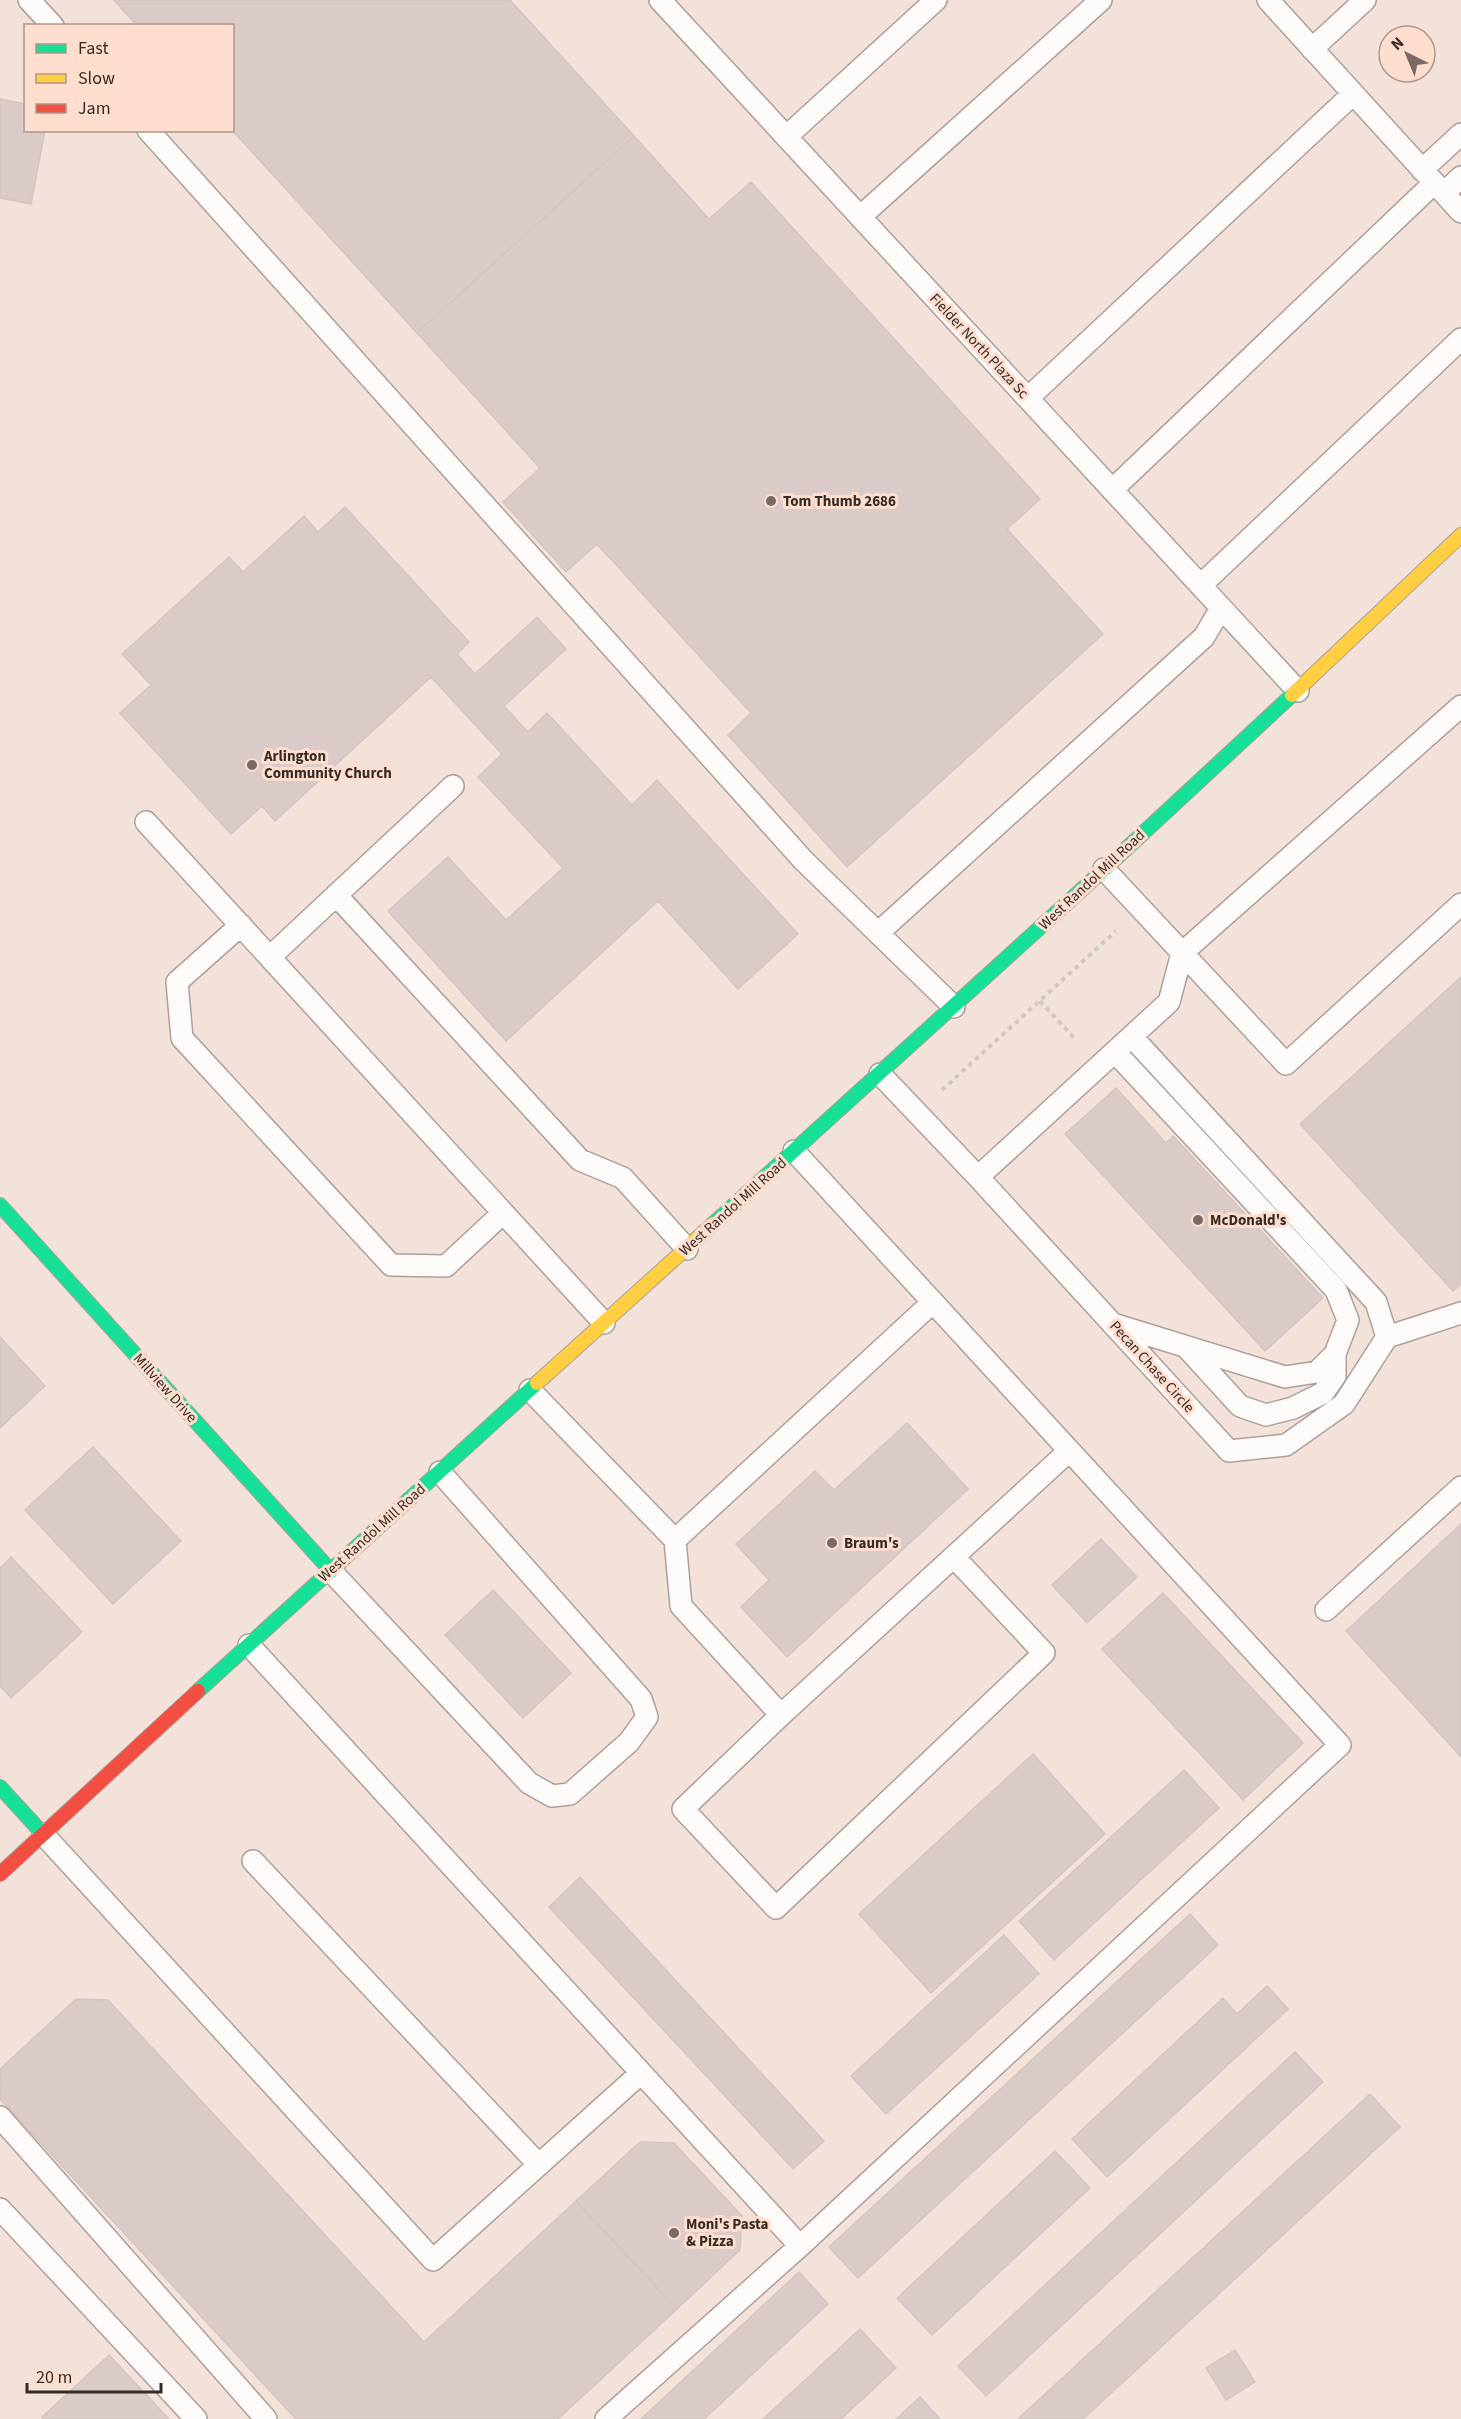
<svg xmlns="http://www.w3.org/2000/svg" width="1461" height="2419" font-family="'Source Sans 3',sans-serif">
<rect width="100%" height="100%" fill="#f3e2d9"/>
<!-- building -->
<path fill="#dacbc9" stroke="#d3c5c3" stroke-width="1.5" d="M114 0H510L634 136 417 333 232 130V26H137Z
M0 99 26 104V130H45L31 204 0 198Z
M634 136 709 219 751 182 1040 499 1007 529 1103 634 847 867 728 735 751 713 597 544 566 572 503 502 540 468 417 333Z
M345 507 469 642 457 654 475 674 537 617 566 649 504 706 528 732 547 713 632 805 657 780 798 934 738 989 658 901 506 1041 388 911 448 857 506 920 563 868 478 777 502 754 431 677 275 821 262 806 231 834 120 713 151 685 122 654 229 557 243 572 304 516 318 532Z
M1461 977V1284L1453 1291 1300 1124Z
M1116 1088 1166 1143 1173 1136 1323 1298 1265 1351 1065 1134Z
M0 1337 45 1386 0 1428Z
M907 1423 968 1489 787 1657 741 1607 769 1580 736 1544 815 1471 834 1490Z
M93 1447 181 1541 113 1604 25 1510Z
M1461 1524V1757L1346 1631Z
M1101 1539 1137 1577 1087 1623 1052 1585Z
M11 1557 82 1632 11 1698 0 1686V1568Z
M493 1590 571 1673 523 1718 445 1635Z
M1163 1593 1303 1743 1243 1800 1102 1649Z
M1033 1754 1105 1834 931 1993 859 1914Z
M1184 1770 1219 1808 1054 1960 1019 1921Z
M580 1877 824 2141 793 2169 549 1907Z
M1190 1914 1218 1945 858 2278 829 2247Z
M1004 1935 1039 1974 886 2114 851 2076Z
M1267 1986 1288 2009 1107 2177 1072 2139 1223 1998 1237 2014Z
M76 1999 108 2000 424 2342 576 2201 677 2309 558 2419H296L0 2099 1 2068Z
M1295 2052 1323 2082 986 2396 958 2366Z
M1370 2094 1400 2127 1083 2419H1018Z
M640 2142 674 2143 742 2216 740 2250 677 2309 576 2201Z
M1055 2151 1090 2188 932 2335 897 2298Z
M799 2272 828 2304 704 2419H641Z
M860 2329 896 2368 841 2419H763Z
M1235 2350 1255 2382 1226 2400 1206 2368Z
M109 2355 169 2419H44L42 2417Z
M920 2397 940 2419H896Z"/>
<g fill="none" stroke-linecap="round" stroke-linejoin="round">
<defs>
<path id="lane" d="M29 0 53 26
M660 0 1298 691
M1268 0 1461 212
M1312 49 1365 0
M148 130 803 860 954 1007
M786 137 936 0
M1422 170 1461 134
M1444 193 1461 177
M860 217 1101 0
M1028 398 1353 94
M1112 490 1434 183
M1201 585 1461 339
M146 822 604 1323
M1104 869 1286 1064 1461 904
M336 895 580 1160 623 1178 687 1249
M241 925 177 982 182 1038 391 1265 446 1266 503 1213
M878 933 1204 637 1221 608
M270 957 453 786
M1132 1037 1376 1302 1387 1337
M880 1074 978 1177 1229 1451 1286 1445 1344 1404 1387 1337 1461 1313
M978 1177 1169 1002 1182 953 1461 706
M1113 1324 1285 1377 1317 1372 1335 1354 1348 1320 1336 1290 1115 1052
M1187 1348 1240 1406 1266 1415 1293 1408 1323 1393 1335 1376V1354
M530 1390 675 1540 933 1302
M675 1540 681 1606 781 1715 1069 1451
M331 1571 529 1783 552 1796 570 1794 629 1742 647 1717 641 1699 440 1472
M1326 1610 1461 1487
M249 1645 800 2246
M781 1715 683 1809 776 1908 1044 1653 954 1557
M43 1834 433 2260 641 2073
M253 1861 539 2165
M0 2117 266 2419
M0 2209 196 2419
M606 2419 800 2246 1340 1745 794 1151"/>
<path id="fast" d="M0 1205 331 1571
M713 1224 1099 874 1292 695
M198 1691 537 1383
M0 1787 43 1834"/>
<path id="slow" d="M1292 695 1461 535
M537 1383 713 1224"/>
<path id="jam" d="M0 1874 198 1691"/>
</defs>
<!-- lane casing -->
<use href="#lane" stroke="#ada099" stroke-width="24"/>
<!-- fast casing -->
<use href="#fast" stroke="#ada099" stroke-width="16"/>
<!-- slow casing -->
<use href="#slow" stroke="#ada099" stroke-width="16"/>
<!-- jam casing -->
<use href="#jam" stroke="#ada099" stroke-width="16"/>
<!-- path -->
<path stroke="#cec8c5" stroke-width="4" stroke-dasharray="4.5 4.5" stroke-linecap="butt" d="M1040 1001 1076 1040
M942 1090 1116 931"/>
<!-- lane -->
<use href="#lane" stroke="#fdfbf9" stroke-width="21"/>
<!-- fast -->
<use href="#fast" stroke="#16e098" stroke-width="14"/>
<!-- slow -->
<use href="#slow" stroke="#ffcf43" stroke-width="14"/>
<!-- jam -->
<use href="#jam" stroke="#f24e42" stroke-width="14"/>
</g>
<!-- markers -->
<g fill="#796b64" stroke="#fedece" stroke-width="2">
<circle cx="771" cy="501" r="6"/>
<circle cx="252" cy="765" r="6"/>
<circle cx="1198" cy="1220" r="6"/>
<circle cx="832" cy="1543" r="6"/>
<circle cx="674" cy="2233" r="6"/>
</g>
<g text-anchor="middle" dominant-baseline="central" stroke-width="6" stroke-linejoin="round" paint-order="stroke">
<!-- street labels -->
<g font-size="15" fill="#372b25" stroke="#fedece">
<text transform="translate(979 346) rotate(47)">Fielder North Plaza Sc</text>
<text transform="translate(1092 880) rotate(-43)">West Randol Mill Road</text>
<text transform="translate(733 1207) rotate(-42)">West Randol Mill Road</text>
<text transform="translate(1152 1367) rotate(48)">Pecan Chase Circle</text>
<text transform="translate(165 1388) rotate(48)">Millview Drive</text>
<text transform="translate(372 1533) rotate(-42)">West Randol Mill Road</text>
</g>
<!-- poi labels -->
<g font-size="15" font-weight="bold" fill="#372b25" stroke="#fedece" text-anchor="start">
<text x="783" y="501">Tom Thumb 2686</text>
<text x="264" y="756">Arlington<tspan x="264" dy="17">Community Church</tspan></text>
<text x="1210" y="1220">McDonald's</text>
<text x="844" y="1543">Braum's</text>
<text x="686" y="2224">Moni's Pasta<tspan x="686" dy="17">&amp; Pizza</tspan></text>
</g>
</g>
<!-- legend -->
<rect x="24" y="24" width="210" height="108" fill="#fedece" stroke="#ae968a" stroke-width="1.5"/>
<rect x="36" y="44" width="30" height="9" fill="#16e098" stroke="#ae968a" stroke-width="1.5"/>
<text x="78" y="54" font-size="18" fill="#372b25">Fast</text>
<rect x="36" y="74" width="30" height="9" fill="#ffcf43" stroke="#ae968a" stroke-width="1.5"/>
<text x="78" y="84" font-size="18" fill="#372b25">Slow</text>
<rect x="36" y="104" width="30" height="9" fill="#f24e42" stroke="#ae968a" stroke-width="1.5"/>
<text x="78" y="114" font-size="18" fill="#372b25">Jam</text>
<!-- north arrow -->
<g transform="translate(1407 54) rotate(317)"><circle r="28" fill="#fedece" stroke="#ae968a" stroke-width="1.5"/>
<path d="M0-4.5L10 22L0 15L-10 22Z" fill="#796b64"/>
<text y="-9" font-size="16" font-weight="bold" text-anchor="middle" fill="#372b25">N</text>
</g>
<!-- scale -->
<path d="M27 2383v9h134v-9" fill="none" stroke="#372b25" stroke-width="3"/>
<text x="36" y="2383" font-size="18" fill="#372b25" stroke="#fedece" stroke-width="4.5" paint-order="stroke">20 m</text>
</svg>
